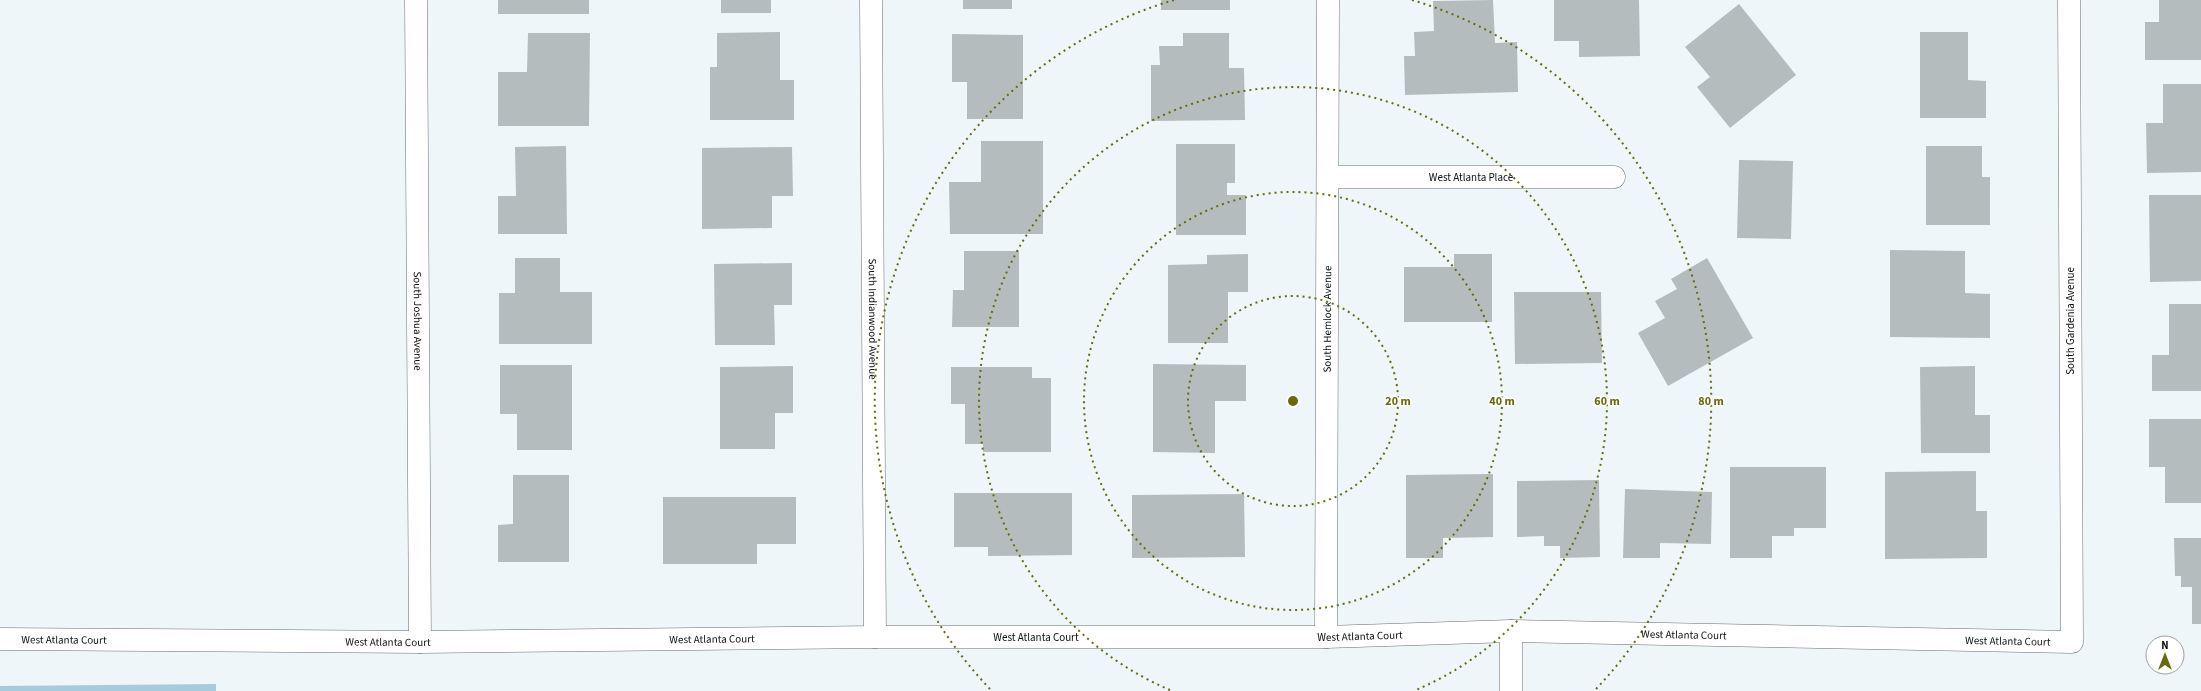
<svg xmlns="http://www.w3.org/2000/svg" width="2201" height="691" font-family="'Source Sans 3',sans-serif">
<rect width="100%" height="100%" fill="#eff6f9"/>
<!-- green -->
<path fill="#a6cbdd" d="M216 684V691H0V686Z"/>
<!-- building -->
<path fill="#b4bcbd" d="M498 0H589V14H498Z
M721 0H771V13H721Z
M963 0H1012V9H963Z
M1161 0H1230V10H1161Z
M1493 0 1495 43 1517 42 1518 92 1405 95 1404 56H1415L1414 32 1434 31 1433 1Z
M1554 0H1639L1640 56 1579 57V41H1554Z
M2159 0H2201V60H2145V22H2159Z
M1739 4 1796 75 1730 128 1697 87 1710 77 1685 47Z
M780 32V80H794V120H710V67H717V33Z
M1920 32H1968V80L1986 81V118H1920Z
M528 33H590L589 126H498V72H527Z
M1183 33H1229V68H1244L1245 120 1151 121V65H1160L1159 46H1183Z
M952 34 1023 35V119H967V82H952Z
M2163 84H2201V172L2147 173 2146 123H2163Z
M981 141H1043V234H950L949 182H981Z
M1176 144H1235V183H1227V195H1246V235H1176Z
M566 146 567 234H498V196H516L515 147Z
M1926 146H1982V177H1990V225H1926Z
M792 147 793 196H772V228L702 229V148Z
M1739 160 1793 161 1791 239 1737 238Z
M2149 195H2201V281L2150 282Z
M1890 250 1965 251V293L1990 294V338L1890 337Z
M964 251H1019V327H952L953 290H964Z
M1248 254V292H1228V343H1168V265L1207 264V255Z
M1454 254H1492V322H1404V267H1454Z
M515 258H560V292H592V344H499V293H515Z
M1707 258 1753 338 1668 386 1638 333 1665 318 1655 301 1677 289 1671 279Z
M792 263V305H774L775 345H715L714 264Z
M1514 292H1601L1602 363 1515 364Z
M2169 304H2201V391H2152V355H2169Z
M1153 364 1246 365V401H1215V453L1153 452Z
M500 365H572V450H517V414H500Z
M793 366V413H775V449H720V367Z
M1975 366V415H1990V453H1921L1920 367Z
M951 367H1032V378H1051V452H983V444H965V404H951Z
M2149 419H2201V503H2165V467H2149Z
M1730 467H1826V528H1794V536H1772V558H1730Z
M1976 471V511H1987V558L1885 559V472Z
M1493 474V537L1443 538V558H1406V475Z
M513 475H569V562H498V525L513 524Z
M1599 480 1600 557 1560 558V546H1544V536L1517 537V481Z
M1625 489 1712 492 1711 544 1660 543V558H1623Z
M954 493H1072V555L988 556V547H954Z
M1244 494 1245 557 1132 558V495Z
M663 497H796V544H757V564H663Z
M2174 538H2201V624H2192V587H2181V576H2175Z"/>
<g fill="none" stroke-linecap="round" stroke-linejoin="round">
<defs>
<g id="minor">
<path id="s1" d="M416 0 420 642"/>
<path id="s2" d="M871 0 875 637"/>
<path id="s3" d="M1328 177H1614"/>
<path d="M1511 631V691"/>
<path id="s4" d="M1326 637 1328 0"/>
<path id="s5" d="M0 639 420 642 875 637H1326L1511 631 2072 642 2069 0"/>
</g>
</defs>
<!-- minor casing -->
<use href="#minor" stroke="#686e71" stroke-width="23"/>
<!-- minor -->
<use href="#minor" stroke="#fff" stroke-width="22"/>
</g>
<!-- distance rings -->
<g fill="none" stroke="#676a09" stroke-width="2" stroke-dasharray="2 4">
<circle cx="1293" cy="401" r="105"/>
<circle cx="1293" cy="401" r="209"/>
<path d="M1170 690A314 314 0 1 1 1416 690"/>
<path d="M990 689A418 418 0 0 1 1174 0M1412 0A418 418 0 0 1 1596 689"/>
</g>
<g text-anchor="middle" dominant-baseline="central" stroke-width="3.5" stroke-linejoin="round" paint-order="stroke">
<!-- street labels -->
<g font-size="11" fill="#0e1112" stroke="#fff">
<text stroke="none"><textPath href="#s3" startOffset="143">West Atlanta Place</textPath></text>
<text stroke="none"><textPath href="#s2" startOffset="319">South Indianwood Avenue</textPath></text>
<text stroke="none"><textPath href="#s4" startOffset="318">South Hemlock Avenue</textPath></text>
<text stroke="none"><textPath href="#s1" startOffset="321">South Joshua Avenue</textPath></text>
<text transform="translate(2070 321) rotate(-90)">South Gardenia Avenue</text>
<text stroke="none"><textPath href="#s5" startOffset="1684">West Atlanta Court</textPath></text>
<text stroke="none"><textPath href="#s5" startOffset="1360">West Atlanta Court</textPath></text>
<text stroke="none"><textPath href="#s5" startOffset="1036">West Atlanta Court</textPath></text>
<text stroke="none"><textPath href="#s5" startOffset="712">West Atlanta Court</textPath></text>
<text stroke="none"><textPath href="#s5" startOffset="64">West Atlanta Court</textPath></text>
<text stroke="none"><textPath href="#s5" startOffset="2008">West Atlanta Court</textPath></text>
<text stroke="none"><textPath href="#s5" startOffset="388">West Atlanta Court</textPath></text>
</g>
</g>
<circle cx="1293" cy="401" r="6" fill="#676a09" stroke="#fff" stroke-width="2"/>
<g font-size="12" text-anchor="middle" font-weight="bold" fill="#676a09" stroke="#fff" stroke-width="3.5" stroke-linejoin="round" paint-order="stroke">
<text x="1398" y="405">20 m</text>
<text x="1502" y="405">40 m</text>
<text x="1607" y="405">60 m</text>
<text x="1711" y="405">80 m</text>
</g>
<!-- north arrow -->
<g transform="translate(2165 655)"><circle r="19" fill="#ffffff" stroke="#9fa0a0"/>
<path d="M0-3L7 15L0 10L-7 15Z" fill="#676a09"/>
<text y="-6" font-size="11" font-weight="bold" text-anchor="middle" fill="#0e1112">N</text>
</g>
</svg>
